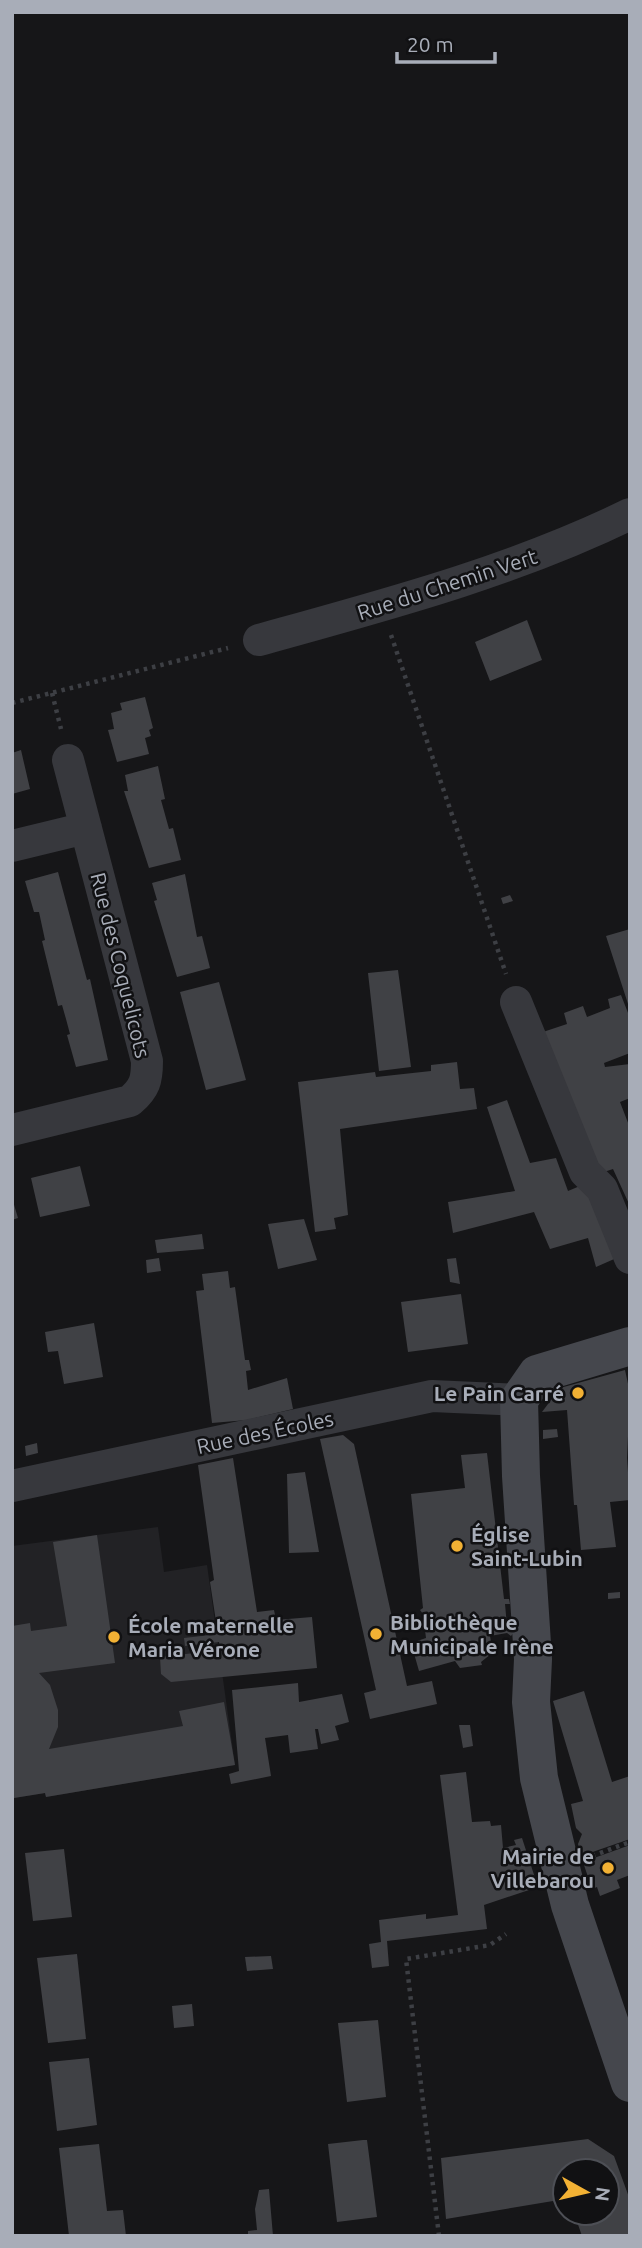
<svg xmlns="http://www.w3.org/2000/svg" width="642" height="2248" font-family="Ubuntu,sans-serif">
<rect width="100%" height="100%" fill="#161618"/>
<!-- built -->
<path fill="#222225" d="M158 1527 164 1572 207 1565 235 1765 46 1797 45 1793 14 1798 12 1546Z"/>
<!-- building -->
<path fill="#404145" d="M527 620 542 660 490 681 475 642Z
M145 697 153 728 149 730 151 736 145 738 149 754 117 762 108 730 114 729 111 713 122 710 120 703Z
M21 750 30 789 12 794V753Z
M158 766 165 799 161 800 169 829 173 828 181 860 149 868 124 791H128L125 775Z
M58 872 87 980 90 979 108 1060 76 1067 67 1035 70 1034 66 1019 62 1005 58 1006 42 941 45 940 39 912H34L25 881Z
M185 874 197 937 202 936 210 968 177 977 154 901 157 900 152 883Z
M510 895 513 901 503 904 501 898Z
M630 929V1007H629L606 936Z
M398 970 411 1067 379 1071 368 973Z
M219 982 246 1080 206 1090 180 992Z
M621 995 630 1018V1053L604 1063 605 1067 630 1064V1098L620 1102 630 1128V1206L613 1169 598 1174 543 1032 567 1024 564 1013 583 1006 587 1017 610 1008 608 999Z
M457 1062 460 1089 474 1088 477 1109 340 1129 348 1215 334 1218 336 1229 315 1232 298 1082 375 1072 376 1077 431 1071V1065Z
M507 1100 530 1163 556 1158 568 1191 587 1183 621 1256 596 1267 588 1238 550 1249 534 1212 453 1233 448 1202 515 1191 487 1107Z
M80 1166 90 1206 40 1217 31 1178Z
M12 1198 18 1218 12 1220Z
M304 1219 317 1260 278 1269 268 1224Z
M202 1234 204 1249 157 1253 155 1240Z
M159 1258 161 1271 147 1273 146 1260Z
M456 1258 460 1284 450 1282 447 1259Z
M228 1271 230 1288 235 1287 245 1360H249L251 1370 246 1371 248 1390 287 1378 293 1409 247 1420 212 1423 196 1291 204 1290 202 1274Z
M461 1294 468 1344 408 1352 401 1302Z
M94 1323 103 1377 64 1384 58 1351 48 1352 45 1332Z
M625 1370 630 1393 627 1458 630 1500 610 1502 616 1547 581 1550 577 1505H574L567 1410 542 1412 560 1388Z
M557 1429 558 1437 543 1439V1430Z
M343 1435 354 1444 407 1686 432 1681 437 1704 370 1719 364 1693 376 1690 320 1439Z
M37 1443 38 1453 26 1456 25 1446Z
M487 1453 504 1599H509L510 1604H505L507 1626 514 1632 511 1636 507 1633 490 1636 492 1647 496 1650 481 1662 482 1665 460 1668 455 1661 419 1671 411 1643 426 1638 423 1614 420 1610 423 1608 411 1494 465 1488 461 1455Z
M233 1458 257 1612 274 1610 276 1620 312 1617 317 1668 171 1682 161 1674 160 1657 220 1650 219 1642 185 1646 184 1638 210 1635 209 1630 217 1628 210 1582 214 1580 198 1465Z
M305 1472 319 1552 289 1553 287 1474Z
M97 1535 115 1663 39 1673 50 1685 58 1710V1727L49 1749 183 1726 179 1711 224 1702 235 1765 46 1797 45 1793 14 1798 12 1626 30 1623 31 1631 67 1626 53 1542Z
M620 1592V1598L608 1599V1593Z
M298 1683 299 1702 342 1694 349 1722 335 1726 339 1740 321 1744 318 1729H315L318 1749 290 1753 288 1735 265 1738 271 1776 231 1784 229 1774 239 1771 232 1690Z
M584 1691 612 1782 630 1776V1839L581 1856 578 1844 582 1834 576 1828 571 1804 583 1801 553 1701Z
M459 1725H470L473 1746 463 1748Z
M466 1772 472 1822 490 1821 491 1826 501 1825 503 1848 516 1845 514 1840 522 1838 538 1887 484 1905 487 1929 387 1941 389 1966 372 1968 369 1944 381 1942 379 1920 426 1914V1919L458 1915 440 1775Z
M630 1845V1875L617 1880 620 1888 600 1896 597 1887 592 1889 583 1862Z
M64 1849 72 1917 33 1921 25 1853Z
M77 1954 86 2039 48 2043 37 1958Z
M271 1956 273 1969 247 1971 245 1957Z
M192 2004 194 2026 174 2028 172 2006Z
M378 2020 386 2097 347 2102 338 2023Z
M89 2058 97 2125 57 2131 49 2062Z
M588 2139 614 2156 630 2200V2235L582 2236 574 2213H607V2171H565V2199L446 2219 441 2158Z
M363 2140H367L377 2217 337 2222 328 2144Z
M99 2144 107 2211 123 2210 126 2236H69L59 2148Z
M269 2189 273 2236H248V2231L257 2230 255 2209 259 2190Z"/>
<g fill="none" stroke-linecap="round" stroke-linejoin="round">
<!-- path -->
<path stroke="#3d3f44" stroke-width="4.5" stroke-dasharray="3.5 5" stroke-linecap="butt" d="M391 635 506 974
M52 693 61 729
M12 703 228 648
M592 1856 630 1842
M439 2236 406 1959 490 1945 506 1934"/>
<!-- street -->
<path stroke="#37383d" stroke-width="32" d="M259 640C385 605 511 572 630 514
M12 846 86 828
M516 1002 585 1172 602 1189 630 1258
M12 1130 130 1101C145 1088 147 1080 147 1061L68 760
M12 1486 432 1396 519 1400"/>
<!-- secondary -->
<path stroke="#45474d" stroke-width="38" d="M630 1346 537 1374 519 1400 521 1476 533 1659 531 1702 539 1778 570 1905 630 2083"/>
</g>
<!-- markers -->
<g fill="#f2b134" stroke="#111113" stroke-width="2.5">
<circle cx="578" cy="1393" r="7"/>
<circle cx="457" cy="1546" r="7"/>
<circle cx="376" cy="1634" r="7"/>
<circle cx="114" cy="1637" r="7"/>
<circle cx="608" cy="1868" r="7"/>
</g>
<g text-anchor="middle" dominant-baseline="central" stroke-width="5" stroke-linejoin="round" paint-order="stroke">
<!-- street labels -->
<g font-size="21" fill="#a8adb8" stroke="#111113">
<text transform="translate(447 584) rotate(-18)">Rue du Chemin Vert</text>
<text transform="translate(121 965) rotate(76)">Rue des Coquelicots</text>
<text transform="translate(265 1432) rotate(-12)">Rue des Écoles</text>
</g>
<!-- poi labels -->
<g font-size="21" font-weight="bold" fill="#a8adb8" stroke="#111113" text-anchor="start">
<text x="564" y="1393" text-anchor="end">Le Pain Carré</text>
<text x="471" y="1534">Église<tspan x="471" dy="24">Saint-Lubin</tspan></text>
<text x="390" y="1622">Bibliothèque<tspan x="390" dy="24">Municipale Irène</tspan></text>
<text x="128" y="1625">École maternelle<tspan x="128" dy="24">Maria Vérone</tspan></text>
<text x="594" y="1856" text-anchor="end">Mairie de<tspan x="594" dy="24">Villebarou</tspan></text>
</g>
</g>
<!-- border -->
<rect width="642" height="2248" fill="none" stroke="#a8adb8" stroke-width="28"/>
<!-- north arrow -->
<g transform="translate(586 2192) rotate(98)"><circle r="33" fill="#111113" stroke="#4d4f55" stroke-width="2"/>
<path d="M0-5L12 26L0 18L-12 26Z" fill="#f2b134"/>
<text y="-10" font-size="19" font-weight="bold" text-anchor="middle" fill="#a8adb8">N</text>
</g>
<!-- scale -->
<path d="M397 52v10h98v-10" fill="none" stroke="#a8adb8" stroke-width="3.5"/>
<text x="407" y="52" font-size="21" fill="#a8adb8" stroke="#111113" stroke-width="5" paint-order="stroke">20 m</text>
</svg>
